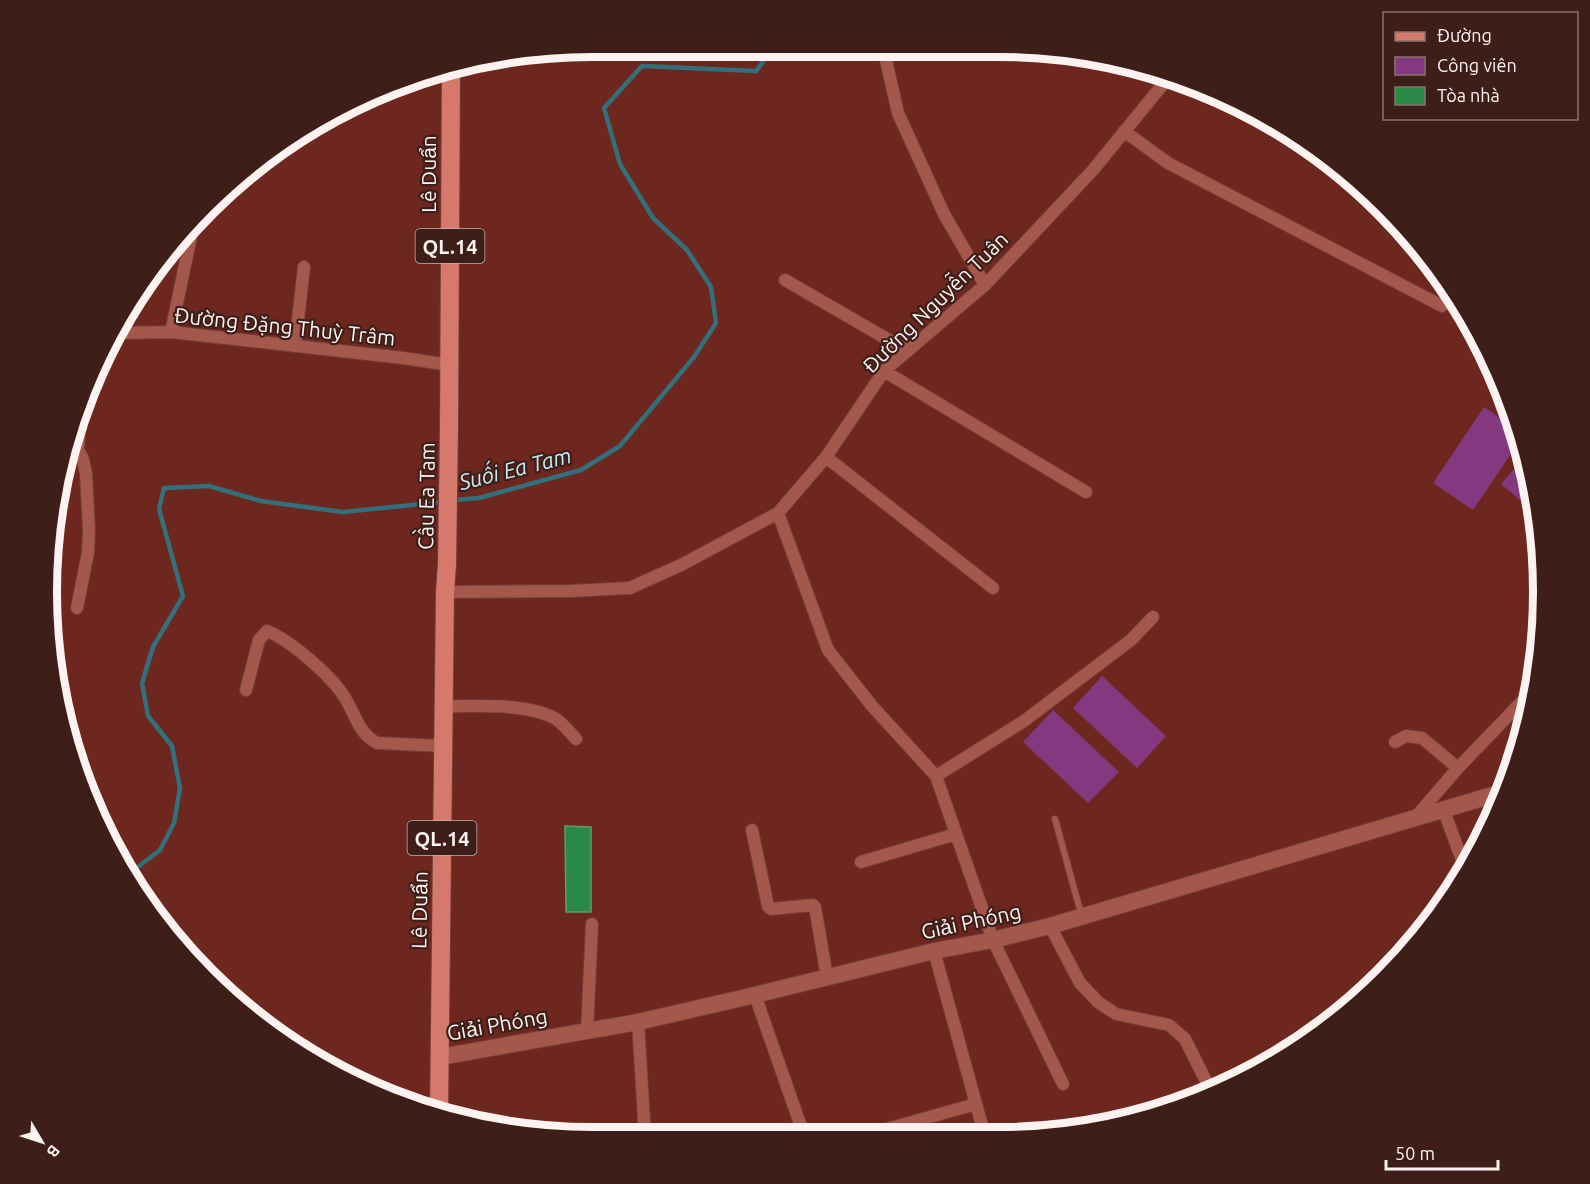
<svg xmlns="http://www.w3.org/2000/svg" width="1590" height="1184" font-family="Ubuntu,sans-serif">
<rect width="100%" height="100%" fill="#6d271e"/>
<!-- green -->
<path fill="#84387f" d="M1484 407 1517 429 1521 439 1473 510 1433 483Z
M1526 455 1535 513 1501 484Z
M1102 676 1166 736 1137 768 1073 708Z
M1053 710 1119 772 1088 803 1023 742Z"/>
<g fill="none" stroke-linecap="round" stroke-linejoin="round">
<!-- stream -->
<path stroke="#32717b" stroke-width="4.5" d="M454 500 479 498 581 470 620 446 694 357 716 323 711 287 687 250 653 218 620 164 604 108 642 66 756 71 774 47
M130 873 160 850 174 823 180 788 172 746 148 716 142 683 153 647 183 596 159 509 164 488 209 486 261 501 343 512 442 502"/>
</g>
<!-- building -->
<path fill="#2b8948" stroke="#5c9e6b" stroke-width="1.5" d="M565 826 591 827V912H566Z"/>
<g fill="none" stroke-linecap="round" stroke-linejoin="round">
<defs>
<path id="lane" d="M1055 819 1082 917"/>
<path id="street" d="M883 47 898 113 944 214 985 285
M1124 131 1168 163 1442 306
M785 280 908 351
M171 332 194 222
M115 333 171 332 403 358 450 365
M295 346 304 267
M884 371 1086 492
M826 457 993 588
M778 513 828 650 872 706 936 776 993 940 1063 1084
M445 592 570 591 630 588 683 564 778 513 826 457 884 371 985 285 1093 170 1168 78
M77 608 88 552 89 530 86 474 83 459 78 450 80 417
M246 690 259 640 267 631C290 640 332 676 345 698 356 715 358 733 377 743L444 746
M444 706C476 707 527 702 556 719 563 724 570 732 576 739
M1395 742 1406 736 1422 738 1458 768
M936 776 1024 721 1131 640 1153 617
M1444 811 1466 871
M1414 819 1458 768 1532 691
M752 830 768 906 771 909 813 905 815 907 827 977
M861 862 956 834
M1050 926 1080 983 1098 1002 1116 1014 1169 1025 1185 1039 1212 1093
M934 951 984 1133
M755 995 804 1135
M638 1022 645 1136
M587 1031 592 924
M869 1134 976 1104"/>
<path id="secondary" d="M440 1057 638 1022 755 995 934 951 993 940 1050 926 1503 792"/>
<path id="primary" d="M439 1113 445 592 447 564 449 428 451 65"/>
</defs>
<!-- lane casing -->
<use href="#lane" stroke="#753c38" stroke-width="8"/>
<!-- street casing -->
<use href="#street" stroke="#753c38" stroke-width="14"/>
<!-- secondary casing -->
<use href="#secondary" stroke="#753c38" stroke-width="18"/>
<!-- primary casing -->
<use href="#primary" stroke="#753c38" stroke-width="20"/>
<!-- lane -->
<use href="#lane" stroke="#a4584c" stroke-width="6"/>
<!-- street -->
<use href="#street" stroke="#a4584c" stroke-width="12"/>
<!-- secondary -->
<use href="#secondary" stroke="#a4584c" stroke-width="16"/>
<!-- primary -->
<use href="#primary" stroke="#d4796b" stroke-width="18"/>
</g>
<g text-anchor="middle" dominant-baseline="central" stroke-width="4.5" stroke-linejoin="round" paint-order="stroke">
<!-- shield labels -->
<g fill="#3d1e18" stroke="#c3b3b0" stroke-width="1.5">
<rect x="415.5" y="229" width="69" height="34" rx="4.5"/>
<rect x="407.5" y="821" width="69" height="34" rx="4.5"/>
</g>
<g font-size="20" font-weight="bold" fill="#fcf3f1">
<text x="450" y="246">QL.14</text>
<text x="442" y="838">QL.14</text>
</g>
<!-- street labels -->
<g font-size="21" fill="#fcf3f1" stroke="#3d1e18">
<text transform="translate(428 174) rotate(-90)">Lê Duẩn</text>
<text transform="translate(935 302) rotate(-44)">Đường Nguyễn Tuân</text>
<text transform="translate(285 326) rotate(6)">Đường Đặng Thuỳ Trâm</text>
<text transform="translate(426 496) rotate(-89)">Cầu Ea Tam</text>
<text transform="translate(419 910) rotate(-89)">Lê Duẩn</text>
<text transform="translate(971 921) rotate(-12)">Giải Phóng</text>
<text transform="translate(497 1024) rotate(-10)">Giải Phóng</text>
</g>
<!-- water labels -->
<g font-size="22" font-style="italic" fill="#c7ebf2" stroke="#3d1e18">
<text transform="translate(515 468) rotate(-14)">Suối Ea Tam</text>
</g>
</g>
<!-- crop -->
<path d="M0 0H1590V1184H0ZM592 57H998A535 535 0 0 1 1533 592V592A535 535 0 0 1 998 1127H592A535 535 0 0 1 57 592V592A535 535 0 0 1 592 57Z" fill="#3d1e18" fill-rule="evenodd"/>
<path fill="none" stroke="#fcf3f1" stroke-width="8" d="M592 57H998A535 535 0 0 1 1533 592V592A535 535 0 0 1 998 1127H592A535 535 0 0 1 57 592V592A535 535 0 0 1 592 57Z"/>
<!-- legend -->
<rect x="1383" y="12" width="195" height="108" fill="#3d1e18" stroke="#89736f" stroke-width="1.5"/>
<rect x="1395" y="32" width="30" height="9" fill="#d4796b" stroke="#89736f" stroke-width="1.5"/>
<text x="1437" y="42" font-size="18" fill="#fcf3f1">Đường</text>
<rect x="1395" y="57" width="30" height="18" fill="#84387f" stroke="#89736f" stroke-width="1.5"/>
<text x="1437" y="72" font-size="18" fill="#fcf3f1">Công viên</text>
<rect x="1395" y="87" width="30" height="18" fill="#2b8948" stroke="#89736f" stroke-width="1.5"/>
<text x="1437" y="102" font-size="18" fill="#fcf3f1">Tòa nhà</text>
<!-- north arrow -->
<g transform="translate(42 1142) rotate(129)" stroke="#3d1e18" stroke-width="4.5" paint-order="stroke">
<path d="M0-4.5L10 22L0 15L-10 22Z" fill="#fcf3f1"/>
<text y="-9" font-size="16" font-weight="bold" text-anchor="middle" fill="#fcf3f1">B</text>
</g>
<!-- scale -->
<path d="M1386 1160v9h112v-9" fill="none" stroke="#fcf3f1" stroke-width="3"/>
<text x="1395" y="1160" font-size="18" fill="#fcf3f1" stroke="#3d1e18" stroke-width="4.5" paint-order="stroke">50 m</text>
</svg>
